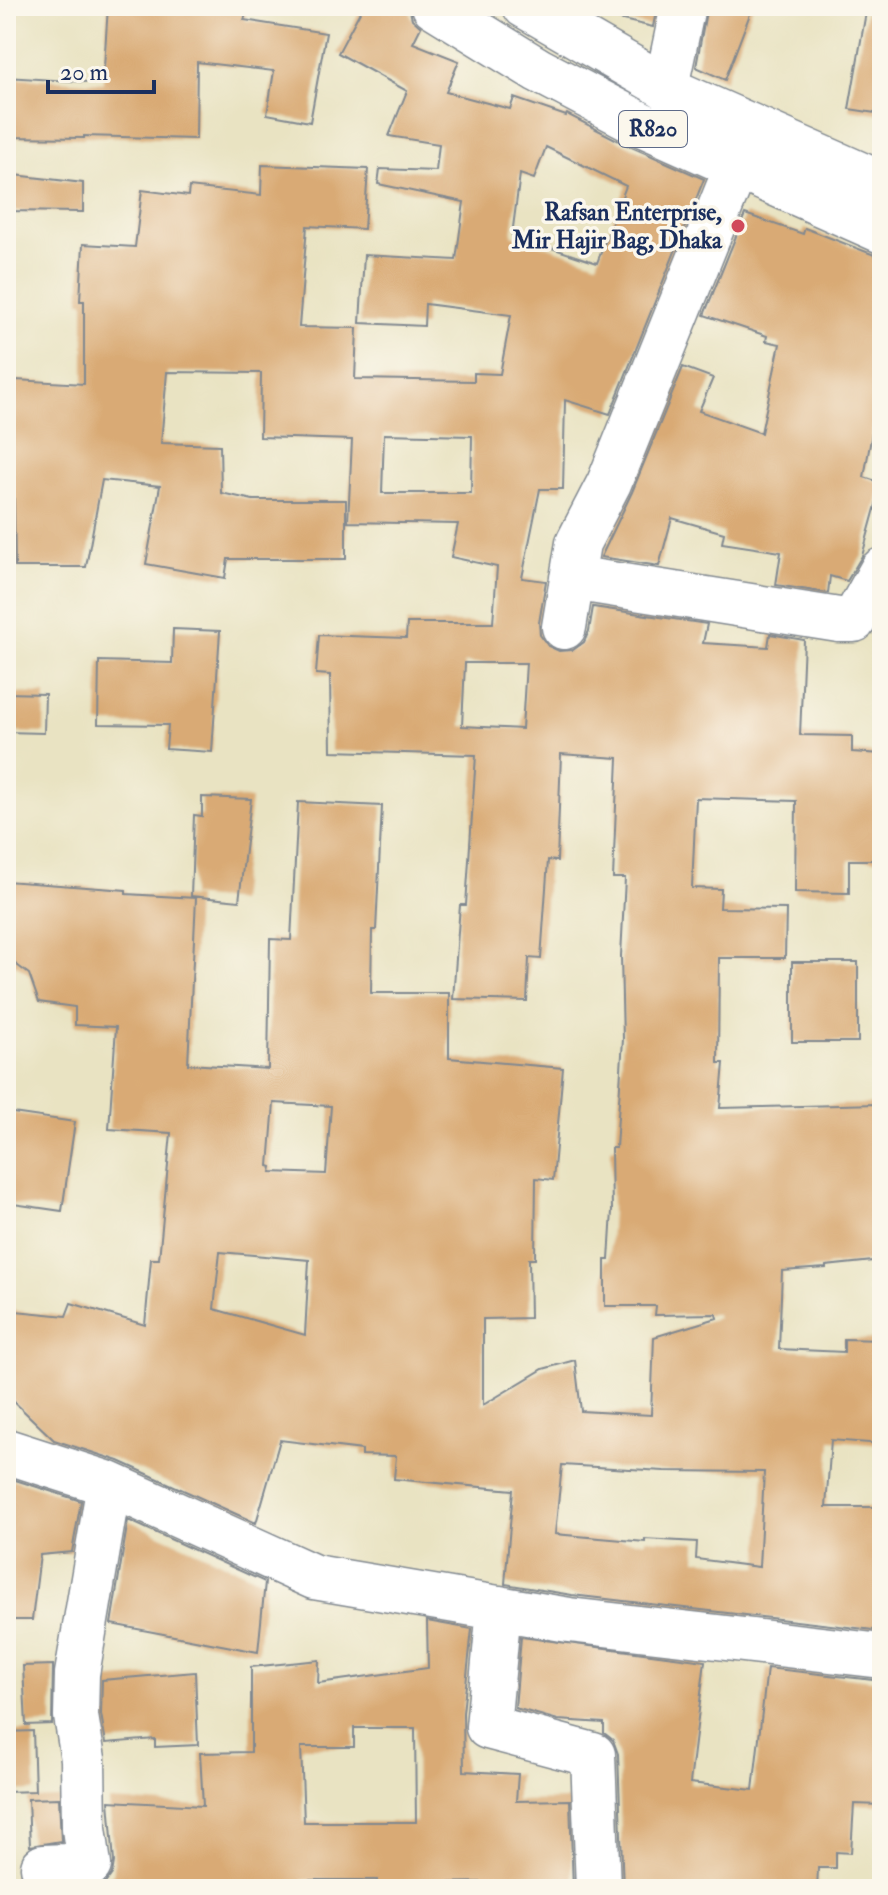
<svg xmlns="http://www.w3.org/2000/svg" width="888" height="1895" font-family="'IM FELL Double Pica',serif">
<rect width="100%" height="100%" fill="#fbf7ec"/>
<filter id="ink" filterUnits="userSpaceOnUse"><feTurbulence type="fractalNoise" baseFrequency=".0125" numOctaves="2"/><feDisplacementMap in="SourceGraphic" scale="16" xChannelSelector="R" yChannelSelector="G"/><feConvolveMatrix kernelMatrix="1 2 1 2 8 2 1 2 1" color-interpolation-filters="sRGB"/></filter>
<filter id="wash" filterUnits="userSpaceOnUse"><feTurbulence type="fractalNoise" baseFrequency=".006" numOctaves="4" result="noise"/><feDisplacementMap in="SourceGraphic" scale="32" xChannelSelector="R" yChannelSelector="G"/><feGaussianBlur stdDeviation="1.8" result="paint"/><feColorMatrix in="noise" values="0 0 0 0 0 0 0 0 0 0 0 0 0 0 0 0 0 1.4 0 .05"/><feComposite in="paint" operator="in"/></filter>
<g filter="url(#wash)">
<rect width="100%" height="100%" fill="#e9e3c2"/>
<g id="blocks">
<!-- building -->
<path fill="#d9aa75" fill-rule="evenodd" d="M108 6H249L244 20 326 33 310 122 267 114 274 71 197 62 196 139 84 136V138L6 137V77L103 83Z
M363 6H401L410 11 412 19 421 27 413 43 459 61 446 92 510 109 514 98 566 116 567 114 627 145 704 179 610 414 565 400 563 489H540L522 578 546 581 539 623 540 635 548 646 559 651 573 650 584 642 589 631 593 607 707 624 703 643 768 647 770 634 804 640 800 735 852 736V752L882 754V860H849V893L795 892 796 801 696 798 692 888 721 889 720 908 786 909 785 958H719L718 1063H724L720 1108 877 1104 878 1195H882V1260L826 1266V1268L782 1271 779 1349 844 1352V1339L882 1340V1444L831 1440 826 1507H882V1631L572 1595 505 1584 513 1490 394 1479 396 1456 362 1455V1450L280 1440 256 1523 119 1461 54 1440 6 1394V1310L66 1316 71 1303 145 1325 151 1259H159L171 1133 109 1129 116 1027 75 1025V1007L39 1002 29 974 6 957V881L126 890V894L196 898 188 1064 268 1069 270 939 291 940 298 802 382 806 376 930H372L371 993H449V1058L563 1068 553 1180 536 1178 535 1259H529L530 1318 483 1319V1405L543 1369 575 1360 581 1411 651 1415 654 1337 717 1318 716 1314 655 1315 656 1306H605V1260H609L612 1211 611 1148H616L623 1039 621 956 625 878H613L618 758 561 754 557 861 548 860 541 959 529 958 527 1001 453 999 460 905H466L476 755 331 751 330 675 316 674 319 635 406 638 407 623H493L497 567 451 557 458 524 348 522 352 440 260 437 261 373 167 372 161 443 220 445 221 493 253 500H346V559H228L225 578 146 564 160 486 102 480 86 567H15L14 499H6V449L11 448 16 380 84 384V301H80L83 244 135 247 142 190 188 196 189 187 261 195 262 165 368 169 364 229 307 226 299 327 357 328 355 379 474 381V373L500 374 511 315 425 304 424 326 360 323 364 255 456 260 464 202 378 184 380 169 436 171 439 144 389 136 407 91 338 53ZM546 147 626 186 597 263 512 235 520 174 534 179ZM384 434 472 436 471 493H382ZM465 663H526L522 729 462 726ZM274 1103 331 1106 326 1174 271 1172 272 1167 269 1166ZM220 1252 309 1260 305 1335 214 1309ZM562 1465 664 1471 764 1472 759 1567 696 1559 697 1542 645 1539V1542L555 1534Z
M615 6H657L653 27 614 18Z
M707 6H753L725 80 696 67Z
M867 6 882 8V114L849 109Z
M6 174 83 183V212L6 211Z
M745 214 803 234 805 228 882 258V378L864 477 882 483 862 556 847 581 830 576 828 593 776 585 781 552 722 543 724 533 672 518 659 566 601 557 632 492 683 367 713 378 699 411 761 433 780 344 766 341 767 336 704 315Z
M173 629 220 631 212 752 166 749 168 725 98 724 99 661 172 663Z
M6 693 45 694 44 733 6 732Z
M202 797 251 799 239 901 191 896 194 815 202 816Z
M792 962H858V1042H792Z
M6 1112 75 1122 62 1211 6 1203Z
M6 1477 81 1501 72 1552 40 1555 32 1620H6Z
M128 1520 265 1582 258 1652 111 1624Z
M427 1621 472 1629 463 1713 464 1771 518 1774 516 1801 570 1800 573 1889H485V1882L377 1884V1880H302V1889H93L104 1885 112 1874 114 1862 109 1801 203 1806 200 1753 251 1752V1667L319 1660 318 1683 428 1668ZM354 1728H415L416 1822H304L301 1747H354Z
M521 1637 705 1661 690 1783 753 1790 767 1668 882 1681V1805L854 1804 851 1853 836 1852V1868H818L817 1889H623L618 1754 613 1740 604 1733V1723L558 1720 515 1708Z
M53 1665 52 1724 26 1725 23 1666Z
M195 1672 198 1745 155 1747V1739L106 1743 101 1714 102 1680Z
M33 1731 35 1791 6 1792V1732Z
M59 1798 61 1841 30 1846 28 1799Z"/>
</g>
</g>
<g filter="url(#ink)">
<use href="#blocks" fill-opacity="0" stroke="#828990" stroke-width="2"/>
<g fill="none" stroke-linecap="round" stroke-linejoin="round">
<defs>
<path id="minor" d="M666 87 683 6
M572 578 839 620H854L882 570
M564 627 578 543 609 483 751 131
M6 1451 109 1484 314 1577 569 1620 882 1656
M499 1608 488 1727 593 1755 598 1889
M43 1867 89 1865 84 1828 83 1759 76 1716 77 1674 109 1484"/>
<path id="major" d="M434 6 538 70 639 123 882 231
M525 6 678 94 882 184"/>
</defs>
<!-- minor casing -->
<use href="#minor" stroke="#828990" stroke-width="47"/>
<!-- major casing -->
<use href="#major" stroke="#828990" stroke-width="47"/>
<!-- minor -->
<use href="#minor" stroke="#fff" stroke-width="44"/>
<!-- major -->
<use href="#major" stroke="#fff" stroke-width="44"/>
</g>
</g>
<!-- markers -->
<circle fill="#d1495b" stroke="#fbf7ec" stroke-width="3" cx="738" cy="226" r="8"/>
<g text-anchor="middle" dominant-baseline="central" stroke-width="7" stroke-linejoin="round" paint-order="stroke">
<!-- shield labels -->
<rect fill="#fbf7ec" stroke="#5e6b89" stroke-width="2" x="619" y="111" width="68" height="36" rx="6"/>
<g font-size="22" font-weight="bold" fill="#1b2f5e">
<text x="653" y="129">R820</text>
</g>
<!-- poi labels -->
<g font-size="24" font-weight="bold" fill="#1b2f5e" stroke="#fbf7ec" text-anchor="end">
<text x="722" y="212">Rafsan Enterprise,<tspan x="722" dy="28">Mir Hajir Bag, Dhaka</tspan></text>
</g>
</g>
<!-- margin -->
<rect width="888" height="1895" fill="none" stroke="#fbf7ec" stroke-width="32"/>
<!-- scale -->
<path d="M48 80v12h106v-12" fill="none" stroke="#1b2f5e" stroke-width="4"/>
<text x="60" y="80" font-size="24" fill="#1b2f5e" stroke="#fbf7ec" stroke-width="6" paint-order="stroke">20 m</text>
</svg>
